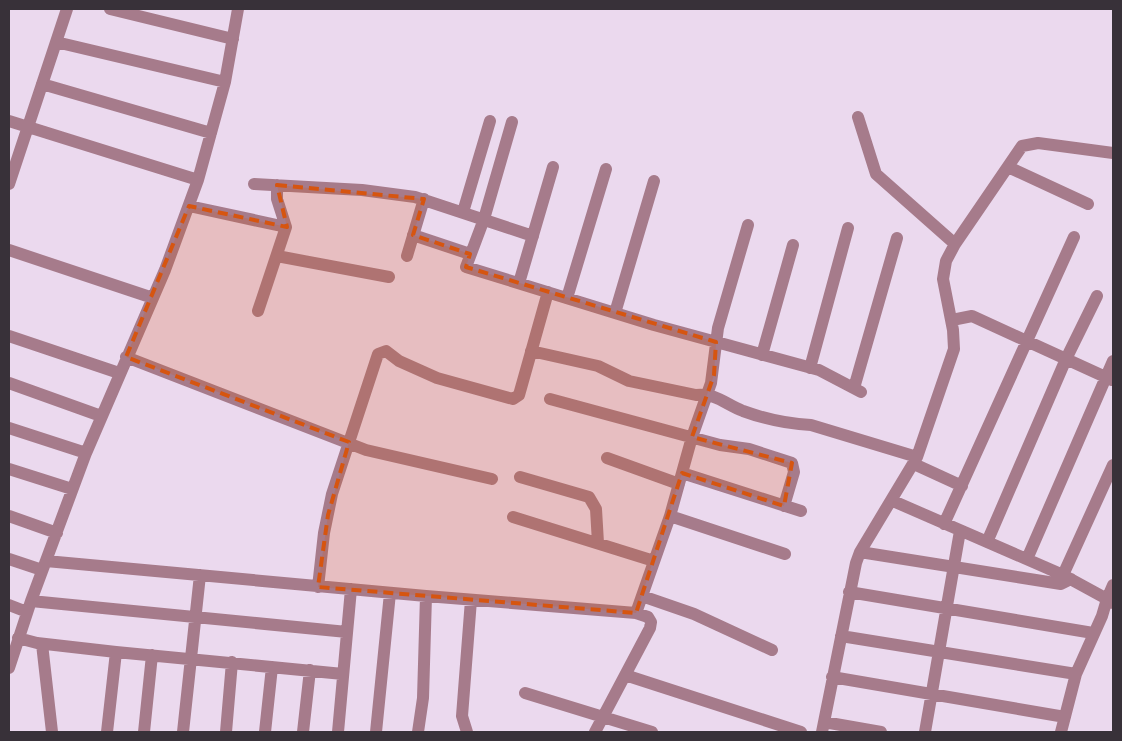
<svg xmlns="http://www.w3.org/2000/svg" width="1122" height="741" font-family="Overpass,sans-serif">
<rect width="100%" height="100%" fill="#ebd9ee"/>
<g fill="none" stroke-linecap="round" stroke-linejoin="round">
<!-- minor -->
<path stroke="#a67b8b" stroke-width="12" d="M110 9 233 39
M56 42 225 82
M42 84 211 133
M858 117 876 174 955 244
M9 121 198 180
M512 122 484 219 466 267 654 325 819 370 861 392
M1008 167 1088 204
M9 184 67 9
M254 184 362 190 415 197 533 236
M189 206 286 227
M463 212 490 121
M413 235 470 254
M9 250 153 298
M277 256 389 277
M407 256 424 199
M519 283 553 167
M567 298 606 169
M258 311 286 227 277 199V185
M615 313 654 181
M952 320 972 316 1112 380
M9 336 119 373
M531 351 598 366 629 381 696 395C716 393 725 404 743 411 765 419 788 424 811 425L917 457
M762 355 793 245
M126 357 366 450 492 479
M810 368 848 228
M9 383 101 416
M854 388 897 238
M550 399 720 445 749 449 792 463 794 472 784 506
M9 428 86 453
M607 458 679 484
M914 464 962 486
M9 469 72 489
M682 473 801 511
M520 477 589 497 596 509 598 543
M893 501 1063 575 1107 599 1113 585
M9 516 57 533
M670 516 785 554
M513 517 654 561
M944 524 1074 237
M987 542 1066 359 1097 296
M860 552 1061 584 1071 579
M9 559 42 570
M1027 559 1113 361
M46 561 426 596 636 613 648 617 651 622 650 628 595 732
M1063 575 1113 465
M318 587 324 533 332 494 378 354 386 351 399 361 437 378 513 399 519 395 548 292
M849 592 1093 633
M642 596 694 614 772 650
M31 601 347 632
M9 605 27 612
M636 613 670 516 692 437 711 383 718 328 748 225
M841 636 1076 674
M18 638 37 643 116 652 343 674
M42 644 52 732
M9 668 31 601 86 453 165 270 198 180 225 82 238 9
M625 675 801 732
M832 677 1065 717
M525 693 652 732
M824 722 881 732
M107 732 116 652
M144 732 152 655
M183 732 200 575
M226 732 232 662
M265 732 272 667
M303 732 310 670
M338 732 351 589
M376 732 390 593
M418 732 423 698 426 596
M467 732 462 716 471 600
M822 732 856 563 860 552 917 457 954 349 953 330 943 279 946 261 955 244 1022 146 1038 143 1113 153
M925 732 960 531
M1061 732 1076 674 1102 616 1107 599 1113 603"/>
</g>
<!-- marked area -->
<path fill="#d65510" fill-opacity="0.2" stroke="#d65510" stroke-width="4" stroke-dasharray="10 6" stroke-linejoin="round" d="M277 185 424 199 413 235 470 254 466 267 716 342 714 375 692 437 792 463 784 506 682 473 636 613 318 587 328 515 349 442 126 357 189 206 287 227Z"/>
<!-- border -->
<rect width="1122" height="741" fill="none" stroke="#383139" stroke-width="20"/>
</svg>
